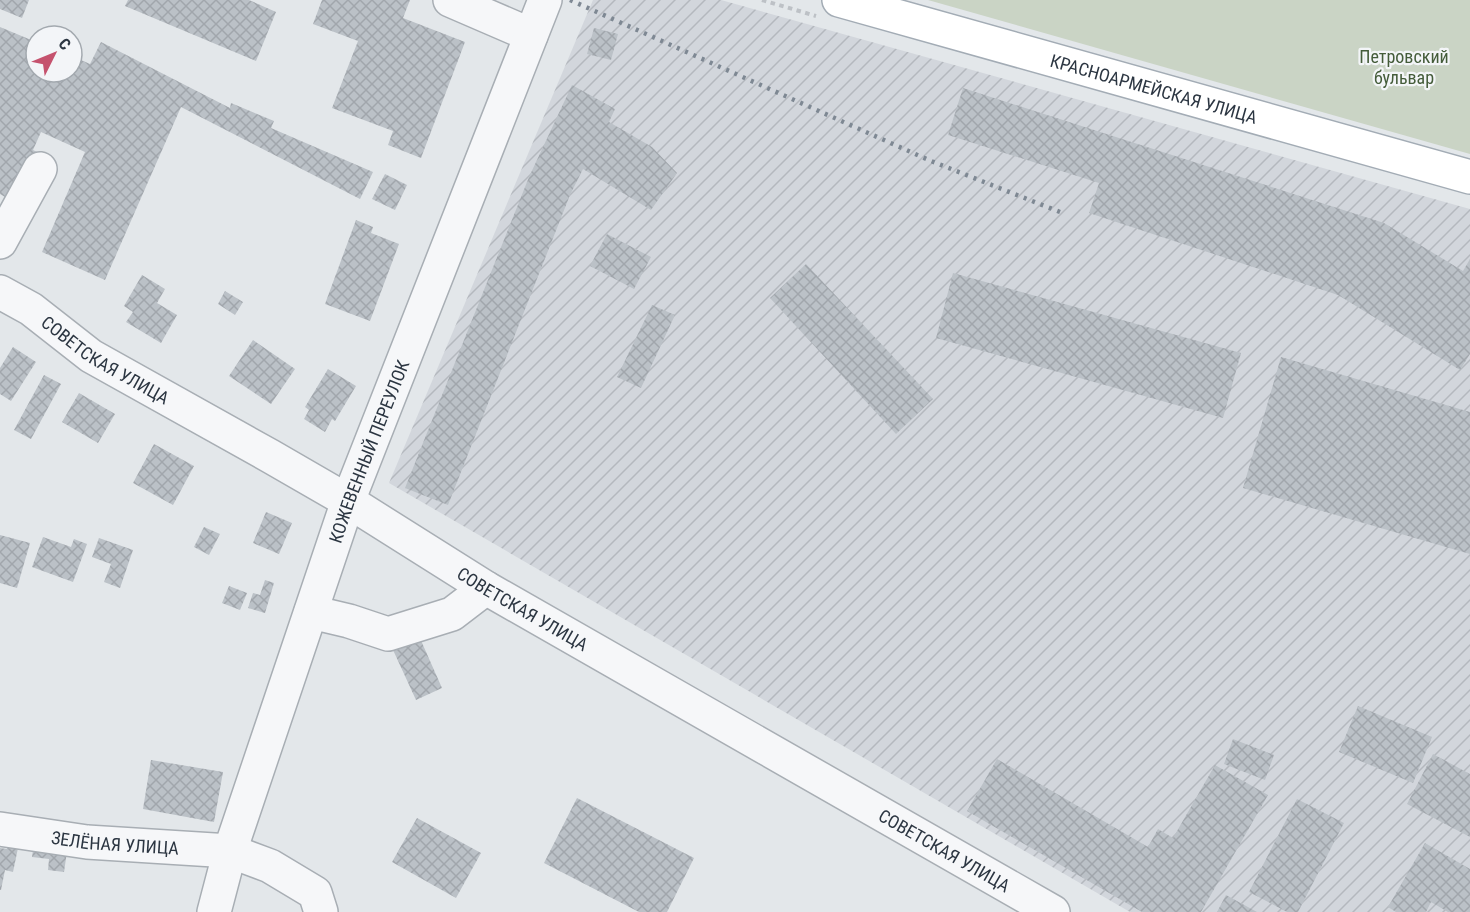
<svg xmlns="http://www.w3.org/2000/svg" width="1470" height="912" font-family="'Roboto Condensed',sans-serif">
<defs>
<pattern id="industrial-furrows" width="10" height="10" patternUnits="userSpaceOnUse" patternTransform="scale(1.5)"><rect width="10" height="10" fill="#d2d6dc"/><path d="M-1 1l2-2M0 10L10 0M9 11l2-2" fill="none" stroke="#b4b8be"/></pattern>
<pattern id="building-cross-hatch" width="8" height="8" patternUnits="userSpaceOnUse" patternTransform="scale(1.5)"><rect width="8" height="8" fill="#bbc1c7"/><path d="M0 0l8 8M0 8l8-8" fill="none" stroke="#a1a6ac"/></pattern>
</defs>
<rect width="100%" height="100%" fill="#e3e7ea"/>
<!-- industrial -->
<path fill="url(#industrial-furrows)" d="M593 0H721L1470 209V912H1130L389 483Z"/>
<!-- park -->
<path fill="#cad4c5" d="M928 0H1470V154Z"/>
<!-- building -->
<path fill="url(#building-cross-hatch)" d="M0 0H29L22 18 0 9Z
M128 0H249L276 12 256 61 125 6Z
M322 0H410L403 18 465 42 421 158 388 145 393 131 332 108 358 41 313 24Z
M0 27 36 42V72H72V56L90 64 101 42 230 108 231 103 274 121 271 128 373 172 360 199 181 107 105 280 42 252 85 152 41 132 33 150 37 152 22 177 18 173 5 197 0 194Z
M594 28 618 34 611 60 587 54Z
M572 85 615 109 609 122 652 147 677 173 651 210 583 169 570 195 448 505 405 488 529 177Z
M963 88 1384 223 1463 271 1470 259V354L1460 370 1338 295 1089 213 1099 183 948 135Z
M385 174 407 185 395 210 372 199Z
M356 220 373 227 371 233 399 244 370 321 325 304Z
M607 234 651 257 634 289 590 266Z
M806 264 933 399 896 434 770 298Z
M953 273 1241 353 1223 418 936 338Z
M142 275 165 289 157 303 177 315 161 343 126 322 133 312 124 306Z
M225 291 243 302 235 315 218 304Z
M652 305 675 315 641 388 617 377Z
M253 340 295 369 271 404 229 376Z
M13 347 36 362 11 401 0 394V368Z
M1281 357 1470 412V554L1243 488Z
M328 369 356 386 335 421 332 419 325 432 304 419 309 410 305 407Z
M44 375 61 384 31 439 14 430Z
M79 393 115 414 98 443 62 422Z
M154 444 194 466 173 505 133 483Z
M266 512 292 523 279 554 253 543Z
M204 527 220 534 209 555 194 547Z
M0 535 30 543 17 588 0 583Z
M43 537 71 547 74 539 87 544 73 582 32 567Z
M99 538 133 550 120 588 104 582 111 564 92 557Z
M265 580 274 583 265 613 248 608 253 593 260 595Z
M229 586 247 593 240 610 222 603Z
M415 627 442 688 416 700 388 639Z
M1358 706 1432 737 1413 783 1339 752Z
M1233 739 1274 755 1265 780 1224 764Z
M1433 754 1470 774V837L1407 804Z
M997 759 1148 847 1158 829 1173 838 1215 765 1268 795 1201 912H1142L967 811Z
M151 760 223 772 214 822 143 809Z
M577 798 694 858 667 912H639L544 863Z
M1297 799 1344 823 1298 912H1287L1249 892Z
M417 818 481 853 456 898 392 862Z
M34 843 68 845 64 872 48 870 49 859 32 857Z
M1425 843 1470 869V912H1448L1431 902 1426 912H1396L1388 907Z
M8 846 18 848 13 872 5 870 1 890H0V848L7 849Z
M1226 895 1257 912H1217Z"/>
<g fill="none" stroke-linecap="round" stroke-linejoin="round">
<defs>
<g id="minor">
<path d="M450 0 531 35"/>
<path d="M0 242 40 169"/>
<path id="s1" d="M0 292 31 309 91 356 270 456 348 501 486 588 1053 912"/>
<path d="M311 612 349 621 388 634 452 614 486 588"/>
<path id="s2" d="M0 829 87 842 230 851 270 866 315 893 321 912"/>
<path id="s3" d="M214 912 230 851 348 501 545 0"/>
</g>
<g id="major">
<path id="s4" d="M839 0 1470 177"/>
</g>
</defs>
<!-- minor casing -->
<use href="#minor" stroke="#a8aeb4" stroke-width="36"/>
<!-- major casing -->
<use href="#major" stroke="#a3acb5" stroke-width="36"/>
<!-- path -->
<path stroke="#bdc1c6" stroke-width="4" stroke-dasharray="4.5 4.5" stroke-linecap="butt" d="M762 0 816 16"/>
<!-- minor -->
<use href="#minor" stroke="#f6f7f9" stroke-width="33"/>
<!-- major -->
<use href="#major" stroke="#fff" stroke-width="33"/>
<!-- rail -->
<path stroke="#7e8893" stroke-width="4.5" stroke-dasharray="3 6" stroke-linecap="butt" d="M570 0 931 161 1065 214"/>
</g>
<g text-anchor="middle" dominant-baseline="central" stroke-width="4.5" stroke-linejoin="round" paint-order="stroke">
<!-- park labels -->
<g font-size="18" fill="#445c3a" stroke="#f3f5f8">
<text x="1404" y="56">Петровский<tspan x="1404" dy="21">бульвар</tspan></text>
</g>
<!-- street labels -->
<g font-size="18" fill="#2c3642" stroke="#f3f5f8">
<text stroke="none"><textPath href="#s4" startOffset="327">КРАСНОАРМЕЙСКАЯ УЛИЦА</textPath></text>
<text stroke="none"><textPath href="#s1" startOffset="126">СОВЕТСКАЯ УЛИЦА</textPath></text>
<text stroke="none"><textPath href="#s3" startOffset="486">КОЖЕВЕННЫЙ ПЕРЕУЛОК</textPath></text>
<text stroke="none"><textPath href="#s1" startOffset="612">СОВЕТСКАЯ УЛИЦА</textPath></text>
<text stroke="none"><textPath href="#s2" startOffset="116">ЗЕЛЁНАЯ УЛИЦА</textPath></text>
<text stroke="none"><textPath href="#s1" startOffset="1098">СОВЕТСКАЯ УЛИЦА</textPath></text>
</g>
</g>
<!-- north arrow -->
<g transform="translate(54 54) rotate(47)"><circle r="28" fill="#f3f5f8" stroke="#a3a9af" stroke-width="1.5"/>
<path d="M0-4.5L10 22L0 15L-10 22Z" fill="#c5526e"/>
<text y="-9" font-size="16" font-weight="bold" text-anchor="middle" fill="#2c3642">С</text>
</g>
</svg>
